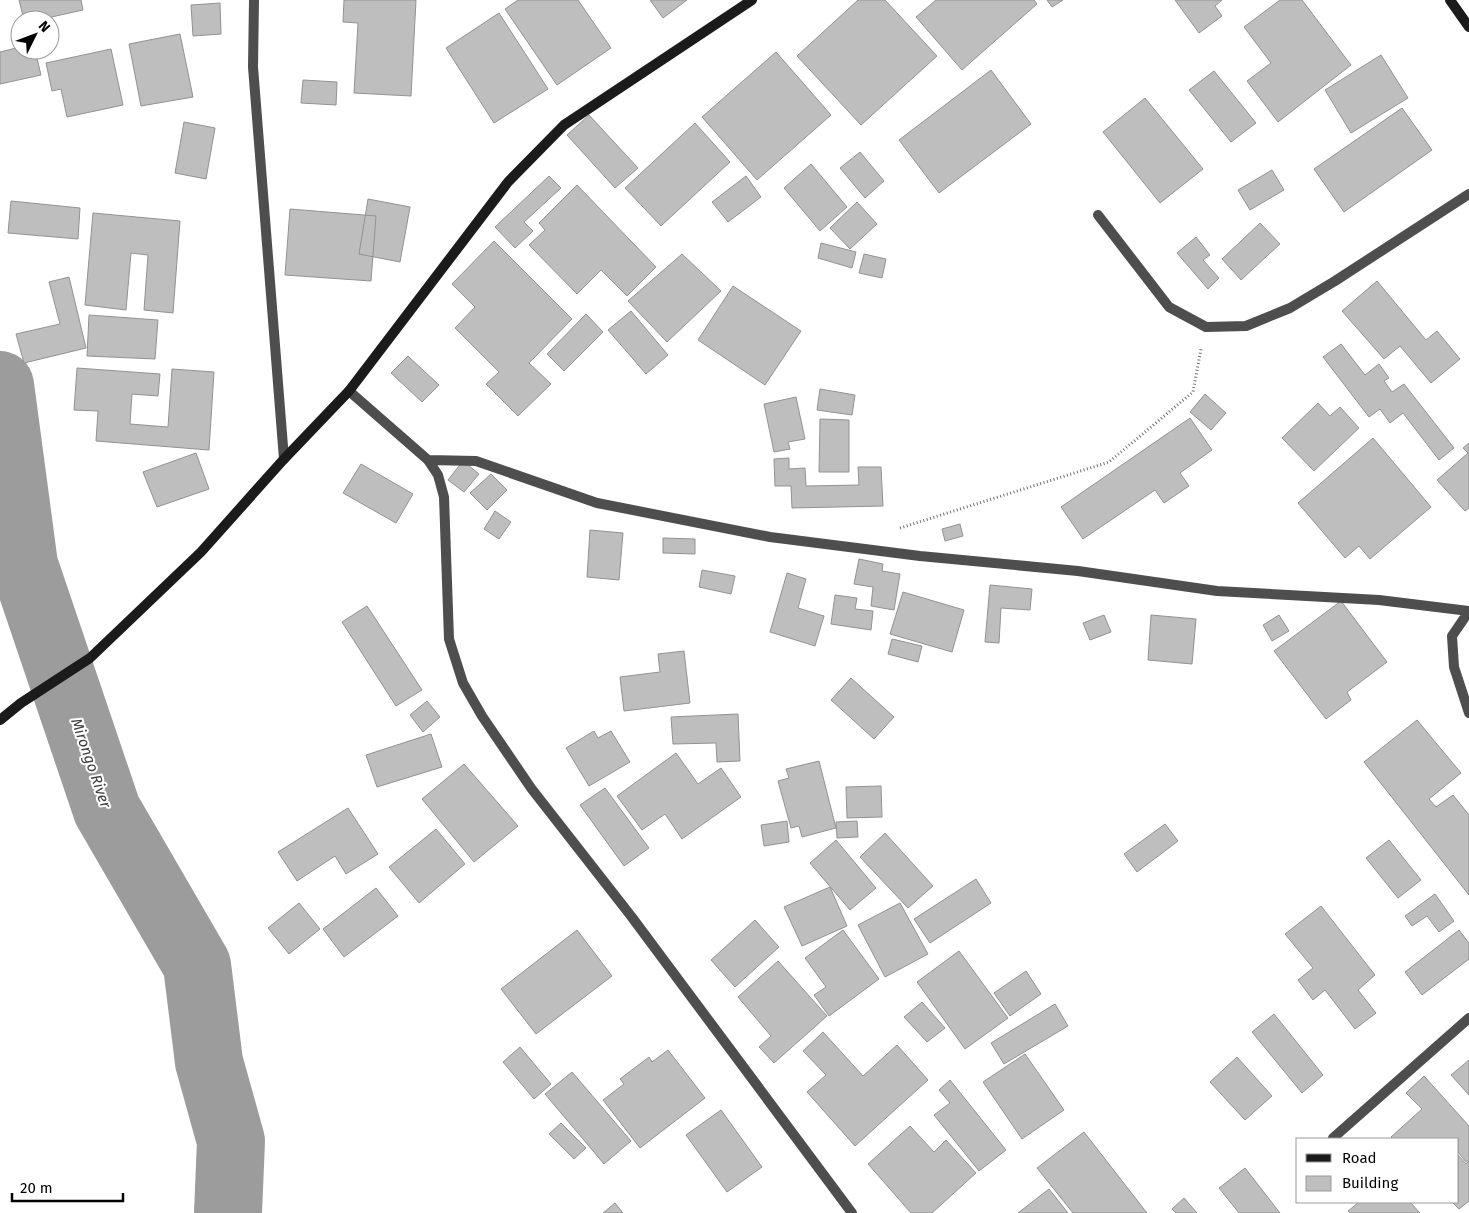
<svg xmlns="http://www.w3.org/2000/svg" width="1469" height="1213" font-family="'Fira Sans',sans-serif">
<rect width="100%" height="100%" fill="#fff"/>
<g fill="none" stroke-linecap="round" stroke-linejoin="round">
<!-- river -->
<path stroke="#9c9c9c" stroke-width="68" d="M0 385 24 565 107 810 197 965 209 1062 231 1141 228 1213"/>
</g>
<!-- building -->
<path fill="#bebebe" stroke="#929292" d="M19 0H81L83 10 38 20H24Z
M344 0H416L411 96 354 93 358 23 343 22Z
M518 0H578L611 48 557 85 505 9Z
M650 0H687L663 18Z
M858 0H885L937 56 861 125 797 56Z
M936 0H1034L1037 4 962 70 916 17Z
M1047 0H1063L1052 7Z
M1175 0H1222L1215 6 1222 16 1199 33Z
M1280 0H1302L1351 65 1278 122 1247 81 1271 63 1244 27Z
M220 3 221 34 193 36 191 5Z
M499 13 548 89 494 123 446 48Z
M180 34 193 97 141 106 129 44Z
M20 47V50H35L41 75 0 84V52Z
M111 49 123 105 67 117 61 89 52 91 46 63Z
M776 52 831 115 757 180 702 117Z
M1381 55 1408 98 1351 133 1325 90Z
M991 70 1031 124 939 193 899 140Z
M1214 71 1256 123 1231 142 1189 90Z
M303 80 337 82 336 105 301 103Z
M1145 98 1203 169 1160 203 1103 132Z
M1402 108 1432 150 1344 212 1314 169Z
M589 115 638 168 615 188 567 135Z
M184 122 215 128 206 179 175 173Z
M695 123 730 162 661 226 625 188Z
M860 152 884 181 865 198 840 168Z
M811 164 847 207 820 231 784 188Z
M1272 170 1284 190 1250 210 1238 190Z
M549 176 561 188 524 222 533 231 515 248 495 227Z
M746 176 761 197 728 222 712 202Z
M577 185 656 267 627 296 601 270 577 294 529 245 545 230 539 223Z
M368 199 410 207 400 262 359 254Z
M11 201 80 208 78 239 8 233Z
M857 202 877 224 850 249 830 228Z
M290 209 376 216 371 281 285 275Z
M93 213 180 221 173 313 144 310 148 255 131 253 126 310 85 305Z
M1260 223 1280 244 1241 280 1222 259Z
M1196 237 1210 255 1203 260 1219 278 1208 289 1177 253Z
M494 241 572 319 529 363 551 384 518 416 486 384 499 372 455 328 475 307 452 284Z
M821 243 856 252 852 268 818 258Z
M682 254 721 291 667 342 628 301Z
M864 254 886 259 882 278 859 273Z
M69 277 86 348 24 363 16 334 60 324 49 282Z
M1377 281 1426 340 1437 331 1460 359 1431 383 1400 346 1384 359 1342 311Z
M733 286 801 331 765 385 698 340Z
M631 311 668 355 646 374 608 330Z
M586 314 603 332 564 371 547 354Z
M89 315 158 320 155 359 87 356Z
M1341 344 1365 375 1379 364 1389 378 1384 381 1392 392 1404 384 1454 448 1439 460 1403 413 1390 423 1380 409 1369 417 1323 357Z
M408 356 439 385 422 402 391 373Z
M77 368 160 374 158 396 132 394 130 424 168 427 172 369 214 372 209 450 96 441 98 411 74 410Z
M820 389 855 395 852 415 817 410Z
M1205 394 1226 413 1211 430 1190 412Z
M796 397 805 439 788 442 790 449 774 452 764 404Z
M1318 403 1330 416 1340 407 1359 428 1314 471 1282 438Z
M1190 418 1212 450 1180 473 1189 486 1164 503 1155 490 1083 539 1061 507Z
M820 419 849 420V472H819Z
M1373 438 1431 507 1370 559 1359 546 1345 558 1298 503Z
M1469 443V508L1465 511 1437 480 1468 453 1463 448Z
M196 453 209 489 157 507 143 472Z
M789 458V469L805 468 806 486 859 485 858 467H881L883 506 792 508 791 486H775L774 459Z
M463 461 479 474 464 492 448 480Z
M361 464 413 494 396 523 343 493Z
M491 474 507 490 487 510 470 493Z
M495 511 511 522 499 539 484 529Z
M960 524 963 536 945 541 942 529Z
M590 530 623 533 619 580 587 577Z
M663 538 695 539V554L663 553Z
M859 559 883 564 882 571 900 574 894 610 871 606 873 587 854 584Z
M702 570 735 576 731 594 699 587Z
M787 573 806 579 798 608 824 616 815 646 770 632Z
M990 585 1032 589 1030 610 1001 608 999 643 985 642Z
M903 592 964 610 952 652 890 634Z
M835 595 857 598 855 609 873 611 871 630 831 624Z
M1341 601 1387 662 1347 692 1351 700 1326 719 1274 651Z
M367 606 422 690 396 706 342 622Z
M1104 615 1111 632 1090 640 1083 623Z
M1151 615 1196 619 1192 664 1148 660Z
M1279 615 1289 631 1272 641 1263 625Z
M892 639 922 646 918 662 888 654Z
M684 651 690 703 624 711 620 677 660 672 658 654Z
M851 678 894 717 874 739 831 700Z
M427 701 440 717 423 732 410 715Z
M738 714 740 761 717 762 716 743 673 744 671 717Z
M1417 720 1461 773 1429 799 1436 807 1453 795 1469 815V895L1364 762Z
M594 731 598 738 611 731 630 762 589 786 566 748Z
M431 734 442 767 377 787 366 755Z
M676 753 698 784 721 768 741 797 682 839 665 814 642 830 617 796Z
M819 761 836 828 802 837 799 826 791 828 778 781 789 778 786 769Z
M464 764 518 826 474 862 422 799Z
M881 786 882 817 847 818 846 787Z
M605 788 649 848 624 866 580 805Z
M348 808 378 854 346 874 335 856 297 881 278 852Z
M787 821 789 842 764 846 761 825Z
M857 821 858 837 837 838 836 822Z
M1165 824 1178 841 1137 872 1124 854Z
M436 829 465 864 419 903 389 867Z
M885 833 933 886 908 908 860 857Z
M836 840 876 888 850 910 810 863Z
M1389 840 1421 880 1398 898 1366 858Z
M976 879 991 903 930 943 914 919Z
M830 887 847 926 802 946 784 907Z
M376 888 398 916 344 957 323 929Z
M1435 894 1454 921 1439 932 1427 916 1412 926 1405 916Z
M299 903 320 929 289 954 268 928Z
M900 903 928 954 885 977 858 925Z
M1321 906 1375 975 1358 990 1376 1013 1355 1029 1325 990 1313 1000 1298 980 1313 968 1285 934Z
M755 920 779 947 735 987 711 960Z
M577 930 612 976 536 1034 501 989Z
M843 930 879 979 829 1016 814 995 826 987 805 958Z
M1459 930 1469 943V959L1422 995 1405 972Z
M959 951 1008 1018 965 1049 917 982Z
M778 961 827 1016 774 1063 759 1047 771 1036 738 997Z
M1026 971 1041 994 1010 1016 994 993Z
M922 1002 945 1028 927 1042 904 1017Z
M1055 1004 1068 1026 1004 1064 991 1043Z
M1274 1014 1323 1075 1302 1093 1252 1032Z
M823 1032 863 1076 897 1045 928 1080 855 1146 807 1092 826 1075 803 1051Z
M520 1047 551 1084 534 1099 503 1062Z
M668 1050 705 1098 640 1148 603 1100 624 1084 620 1079 649 1057 652 1062Z
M1025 1054 1064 1110 1022 1139 983 1082Z
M1237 1057 1272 1096 1245 1120 1210 1082Z
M1469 1060V1095L1451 1075Z
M572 1072 631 1141 604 1164 545 1094Z
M1424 1076 1469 1126V1160L1466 1162 1458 1152V1139H1393L1391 1137 1422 1109 1406 1093Z
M950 1080 1006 1150 979 1171 934 1115 950 1103 939 1090Z
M721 1110 762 1167 727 1192 686 1135Z
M561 1123 586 1148 574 1159 549 1134Z
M910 1126 934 1152 946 1140 976 1173 932 1213H911L868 1164Z
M1084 1132 1147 1213H1073L1037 1168Z
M1458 1155 1466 1164 1469 1161V1201L1459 1209 1452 1202H1458Z
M1245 1168 1280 1213H1239L1219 1188Z
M1049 1189 1068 1213H1018Z
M1184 1198 1197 1213H1176L1172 1209Z
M1359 1202H1410L1420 1213H1350L1348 1211Z
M615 1203 623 1213H603Z"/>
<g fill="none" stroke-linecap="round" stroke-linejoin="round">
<!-- path -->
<path stroke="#707070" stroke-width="3" stroke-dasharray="1 2.5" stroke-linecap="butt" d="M900 528 1109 462 1193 392 1201 349"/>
<!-- street -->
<path stroke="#4e4e4e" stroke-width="10" d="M254 0 253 67 284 459
M1098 215 1169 307 1206 327 1246 326 1290 308 1335 281 1469 194
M349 391 428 460 438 475 444 497 449 639 463 683 482 716 531 788 631 916 852 1213
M428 460 476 461 597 503 770 537 920 556 1078 571 1217 591 1379 600 1469 611
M1469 611 1452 636 1454 667 1469 713
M1333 1138 1469 1018"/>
<!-- secondary -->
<path stroke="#1b1b1b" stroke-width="10" d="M1450 0 1469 27
M0 720 21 703 90 658 201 552 284 459 349 391 508 182 564 125 752 0"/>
</g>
<g text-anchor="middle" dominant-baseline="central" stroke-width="4" stroke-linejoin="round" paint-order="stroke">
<!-- water labels -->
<g font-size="15" font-style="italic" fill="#3d3d3d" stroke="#fff">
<text transform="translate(91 763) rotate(71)">Mirongo River</text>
</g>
</g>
<!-- legend -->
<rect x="1296" y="1138" width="162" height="65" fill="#ffffff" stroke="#999999"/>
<rect x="1306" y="1154" width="25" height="8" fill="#1b1b1b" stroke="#999999"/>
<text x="1342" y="1163" font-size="15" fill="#000000">Road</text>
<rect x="1306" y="1176" width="25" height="15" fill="#bebebe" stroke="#999999"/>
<text x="1342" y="1188" font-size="15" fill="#000000">Building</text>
<!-- north arrow -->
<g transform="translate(35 35) rotate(48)"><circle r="24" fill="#ffffff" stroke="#999999"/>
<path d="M0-4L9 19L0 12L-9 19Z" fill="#000000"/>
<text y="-8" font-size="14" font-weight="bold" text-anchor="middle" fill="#000000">N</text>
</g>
<!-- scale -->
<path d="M12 1193v8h111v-8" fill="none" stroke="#000000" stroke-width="2.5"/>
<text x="20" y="1193" font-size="15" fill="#000000" stroke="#ffffff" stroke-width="4" paint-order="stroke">20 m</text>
</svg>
